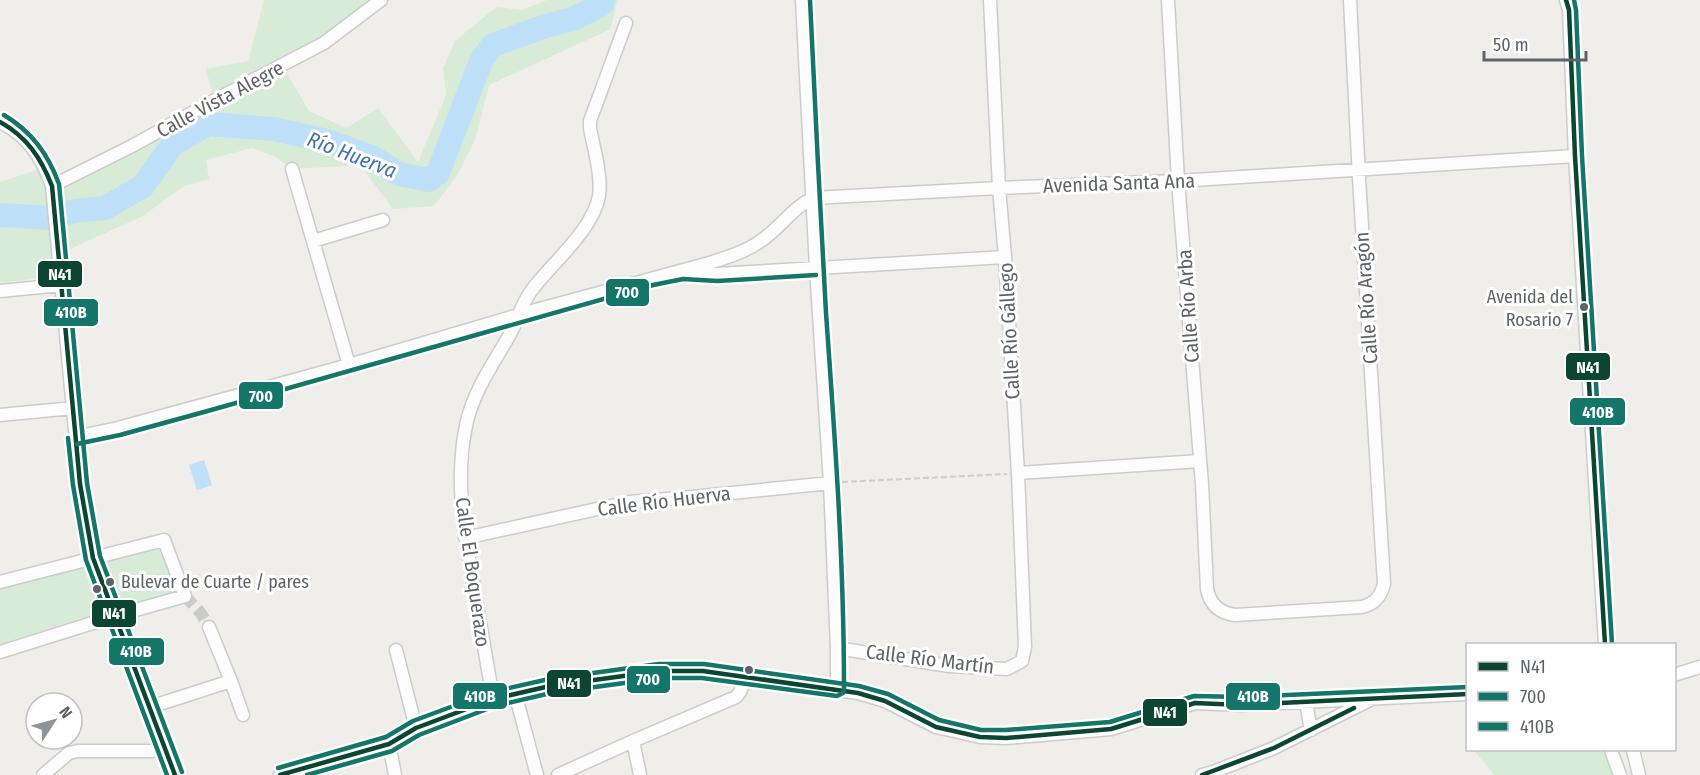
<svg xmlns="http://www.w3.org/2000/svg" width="1700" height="775" font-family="'Fira Sans Condensed',sans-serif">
<rect width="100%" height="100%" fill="#efeeea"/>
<!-- green -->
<path fill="#d8ebd6" d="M264 0H381L282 65 309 111 346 128 378 108 418 162 446 95 443 68 455 41 496 7 522 10 547 0H617L611 29 489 85 475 140 458 174 434 206 393 209 360 165 292 169 274 156 252 148 206 160 209 179 184 186 143 216 59 254 60 274 19 281 0 282V182L46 167 52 185 214 100 206 69 248 61Z
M161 544 181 594 118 611 98 561Z
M88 563 102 612 0 644V586Z
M1474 750H1611L1620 775H1494Z"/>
<!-- water -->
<path fill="#bfe0f9" d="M204 460 212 485 197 490 189 465Z"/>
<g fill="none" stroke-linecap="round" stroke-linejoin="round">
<!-- river -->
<path stroke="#bfe0f9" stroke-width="24" d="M0 215 49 218 75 211 105 208 143 186 173 144 208 124 274 129 327 141 374 158 399 174 429 180 438 173 481 61 493 45 543 27 575 18 602 4 603 0"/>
<!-- street-tunnel -->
<path stroke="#cbcbca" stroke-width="12" stroke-dasharray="12 6" stroke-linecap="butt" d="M185 596 200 612 209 627"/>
<defs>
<path id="street" d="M802 0 816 268 830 483 837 648V689
M1168 0 1178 181 1202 484 1207 589C1210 605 1220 613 1235 615L1362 607C1375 604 1381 596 1384 584L1359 178 1350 0
M1566 0 1569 10 1575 156 1605 644
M0 122C28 136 42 157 52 186L80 484 93 558 175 775
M292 169 349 365
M52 186 132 146 215 100 324 43 381 0
M313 241 383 220
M691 272 717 274 1005 257
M0 291 61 285
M0 415 73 408
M75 437 118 428 349 365 532 311 706 264C725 258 746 252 762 240 781 227 792 208 813 198L999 188 1178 181 1575 156
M1018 473 1200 461
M465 538 629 502 692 497 830 483
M0 582 164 540 185 596 115 616 0 652
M209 627 231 681 243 715
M837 648 949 666 1007 669 1022 661 1025 647 1018 473 1005 257 999 188 990 0
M396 650 416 728
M1674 675 1700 667
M515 693 537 775
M493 699C487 662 480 625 474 587 464 532 454 477 467 421 475 389 493 364 509 336 517 322 521 305 531 291 551 264 593 230 599 196 602 177 594 148 590 129V121L626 23
M1306 703 1311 730
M150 707 231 681
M633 741 640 775
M389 744 395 775
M1611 750 1620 775
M1633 750 1639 775
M43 775 69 753 78 751H152L165 747
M280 775 389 744 416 728 493 699 550 686 660 671H703L858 693 885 701 936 727 980 737 1006 738 1111 729 1195 703 1241 705 1468 694
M558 775 633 741 736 697 740 692 746 677
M1202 775 1213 772 1274 748 1370 700"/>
</defs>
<!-- street casing -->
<use href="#street" stroke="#cbcccc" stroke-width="15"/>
<!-- path -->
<path stroke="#cacfcc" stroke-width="2" stroke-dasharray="6 3" stroke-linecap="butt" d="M842 482 1007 474"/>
<!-- street -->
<use href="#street" stroke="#fdfcfc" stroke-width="12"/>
<defs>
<path id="bus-1" d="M1566 0 1569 10 1575 156 1605 644
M0 122C27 137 41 158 52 186L80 484 93 558 175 775
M280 775 389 744 416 728 493 699 550 686 660 671H703L858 693 885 701 936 727 980 737 1006 738 1111 729 1195 703 1241 705 1468 694
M1202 775 1274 748 1354 708"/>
<path id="bus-2" d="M68 438 73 485 86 560 167 775
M77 444 120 435 204 412 653 285 683 279 717 281 816 275
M307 775 392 751 419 735 495 706 551 693 661 678H702L837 696 843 693 844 689C844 563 835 438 826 313 820 209 815 104 810 0"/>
<path id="bus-3" d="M1574 0 1576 10 1582 156 1612 644
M4 115C32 132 48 154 59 184L87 483 100 556 182 772
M278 768 386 737 413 721 491 692 549 679 659 664H704L859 686 888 694 939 720 981 730H1006L1110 722 1194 696 1241 697 1468 687"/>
</defs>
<!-- bus-1 casing -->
<use href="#bus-1" stroke="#fff" stroke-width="9"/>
<!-- bus-2 casing -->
<use href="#bus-2" stroke="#fff" stroke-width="9"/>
<!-- bus-3 casing -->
<use href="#bus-3" stroke="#fff" stroke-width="9"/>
<!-- bus-1 -->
<use href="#bus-1" stroke="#0c4532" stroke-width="4.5"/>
<!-- bus-2 -->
<use href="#bus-2" stroke="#147668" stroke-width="4.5"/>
<!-- bus-3 -->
<use href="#bus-3" stroke="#147668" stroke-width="4.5"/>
</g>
<!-- markers -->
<g fill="#5f6368" stroke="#fff" stroke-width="2">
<circle cx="1584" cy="307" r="5"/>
<circle cx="110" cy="582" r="5"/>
<circle cx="97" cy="589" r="5"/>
<circle cx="749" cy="670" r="5"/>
</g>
<g text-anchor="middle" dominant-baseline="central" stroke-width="6" stroke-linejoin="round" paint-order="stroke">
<!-- bus labels -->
<g font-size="18" fill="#5f6368" stroke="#fff" text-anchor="end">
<text x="1573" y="297">Avenida del<tspan x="1573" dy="23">Rosario 7</tspan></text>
<text x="121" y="582" text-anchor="start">Bulevar de Cuarte / pares</text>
</g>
<!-- street labels -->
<g font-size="20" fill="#5f6368" stroke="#fff">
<text transform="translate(220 99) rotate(-28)">Calle Vista Alegre</text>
<text transform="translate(1119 183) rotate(-2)">Avenida Santa Ana</text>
<text transform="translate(1366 298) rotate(-94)">Calle Río Aragón</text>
<text transform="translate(1188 306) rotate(-94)">Calle Río Arba</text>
<text transform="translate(1009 331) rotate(-93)">Calle Río Gállego</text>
<text transform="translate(664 501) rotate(-7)">Calle Río Huerva</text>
<text transform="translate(473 572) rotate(82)">Calle El Boquerazo</text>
<text transform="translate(930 659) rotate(7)">Calle Río Martín</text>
</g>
<!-- water labels -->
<g font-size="21" font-style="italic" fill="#4174aa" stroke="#fff">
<text transform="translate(352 155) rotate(21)">Río Huerva</text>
</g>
</g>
<g stroke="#fff" stroke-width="2">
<rect x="37" y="260" width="46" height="28" rx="6" fill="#0c4532"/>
<rect x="605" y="278" width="45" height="29" rx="6" fill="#147668"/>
<rect x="43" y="298" width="56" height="29" rx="6" fill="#147668"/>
<rect x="1565" y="352" width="46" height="29" rx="6" fill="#0c4532"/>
<rect x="238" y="381" width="46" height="29" rx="6" fill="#147668"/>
<rect x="1569" y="397" width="57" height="29" rx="6" fill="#147668"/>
<rect x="91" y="599" width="46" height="29" rx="6" fill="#0c4532"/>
<rect x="108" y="637" width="57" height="29" rx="6" fill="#147668"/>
<rect x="626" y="665" width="45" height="29" rx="6" fill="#147668"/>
<rect x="546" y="669" width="46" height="29" rx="6" fill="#0c4532"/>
<rect x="452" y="682" width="56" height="28" rx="6" fill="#147668"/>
<rect x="1225" y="682" width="56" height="29" rx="6" fill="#147668"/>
<rect x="1142" y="698" width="46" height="29" rx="6" fill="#0c4532"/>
</g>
<g font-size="16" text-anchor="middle" font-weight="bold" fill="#fff">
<text x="60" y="280">N41</text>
<text x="627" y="298">700</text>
<text x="71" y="318">410B</text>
<text x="1588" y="373">N41</text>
<text x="261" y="402">700</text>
<text x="1598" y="418">410B</text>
<text x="114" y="619">N41</text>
<text x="136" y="657">410B</text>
<text x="648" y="685">700</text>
<text x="569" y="689">N41</text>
<text x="480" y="702">410B</text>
<text x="1253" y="702">410B</text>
<text x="1165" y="718">N41</text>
</g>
<!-- legend -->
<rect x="1466" y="643" width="210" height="108" fill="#ffffff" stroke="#bfc1c3" stroke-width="1.5"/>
<rect x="1478" y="662" width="30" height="9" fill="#0c4532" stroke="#bfc1c3" stroke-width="1.5"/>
<text x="1520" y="673" font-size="18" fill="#5f6368">N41</text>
<rect x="1478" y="692" width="30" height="9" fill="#147668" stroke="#bfc1c3" stroke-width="1.5"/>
<text x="1520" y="703" font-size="18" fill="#5f6368">700</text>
<rect x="1478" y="722" width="30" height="9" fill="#147668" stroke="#bfc1c3" stroke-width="1.5"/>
<text x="1520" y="733" font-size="18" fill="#5f6368">410B</text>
<!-- north arrow -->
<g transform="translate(54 721) rotate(54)"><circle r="28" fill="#ffffff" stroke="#bfc1c3" stroke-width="1.5"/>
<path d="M0-4.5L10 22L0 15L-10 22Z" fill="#919496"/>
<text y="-9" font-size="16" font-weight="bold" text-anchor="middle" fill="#5f6368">N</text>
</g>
<!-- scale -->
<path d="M1484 51v9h102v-9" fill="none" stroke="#5f6368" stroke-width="3"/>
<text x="1493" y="51" font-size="18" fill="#5f6368" stroke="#ffffff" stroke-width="4.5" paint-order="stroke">50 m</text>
</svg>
